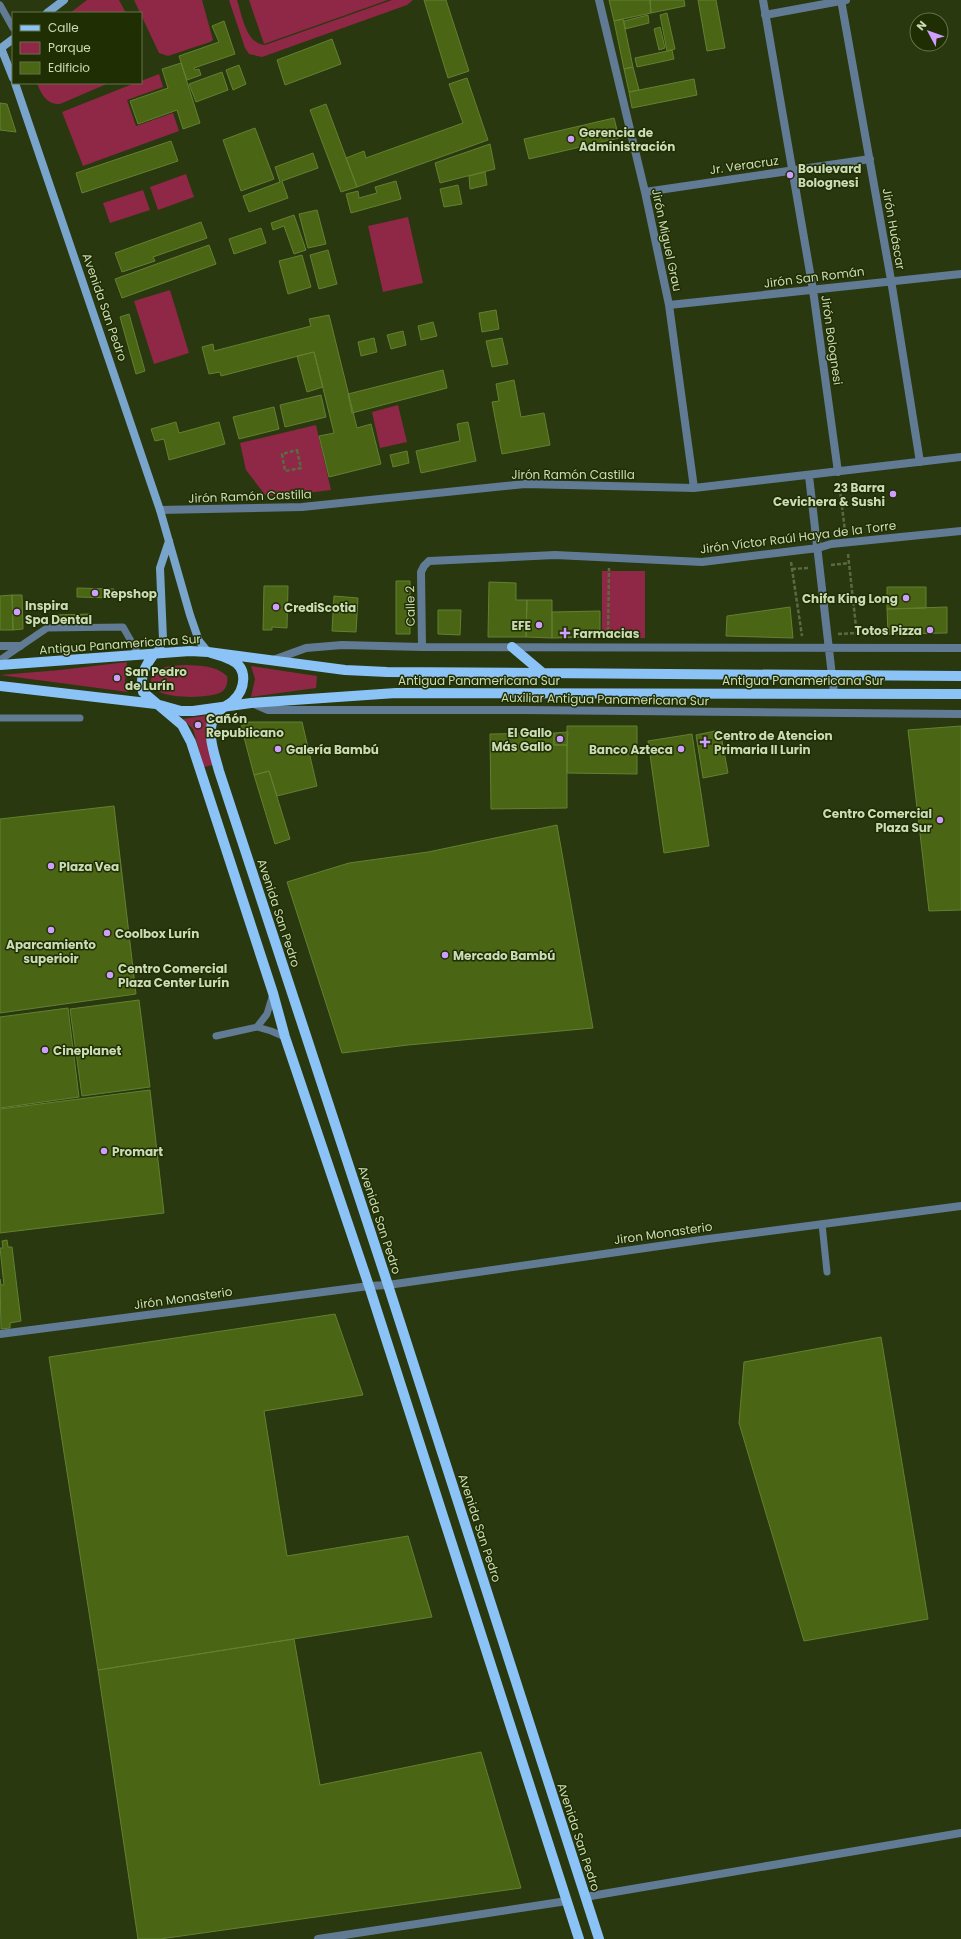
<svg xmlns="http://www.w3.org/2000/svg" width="961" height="1939" font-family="Poppins,sans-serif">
<rect width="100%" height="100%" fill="#29380f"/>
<!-- green -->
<path fill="#8f2746" d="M87 0H119L126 13H70Z
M134 0H202L213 40 210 42 168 56 159 53Z
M229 0H237C242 15 246 44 265 45L392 0H413L407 5 262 57 249 54 245 48Z
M249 0H388L264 44Z
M159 74 163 87 127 100 136 126 173 113 179 131 83 166 62 112 135 83H141V81Z
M37 83H109L60 104C47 105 41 94 37 83Z
M186 174 194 197 158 210 150 187Z
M143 190 150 210 110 223 103 203Z
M408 217 423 283 383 292 368 226Z
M170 290 189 353 154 364 134 301Z
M398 405 407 442 380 448 372 412Z
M316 425 331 490 299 494 266 496 246 470 240 443Z
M602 571H645V638H602Z
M127 662 125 683 128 692 0 675 60 670Z
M185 665C201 666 215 665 227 676 228 681 227 687 223 691 212 699 173 698 162 693 156 690 150 687 151 680 153 665 174 666 185 665Z
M251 666 317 676 316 688 251 697 255 679Z
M210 715C201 732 209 748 213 765L204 767 193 729 183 719Z"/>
<!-- building -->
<path fill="#4a6514" stroke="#638032" d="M424 0H446L469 71 448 78Z
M609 0H650L651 13 614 21Z
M650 0H684L685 6 651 13Z
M698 0H716L725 48 707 51Z
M667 13 675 49 667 51 660 15Z
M648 15 649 23 625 29 624 21Z
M623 19 633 67 624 69 614 21Z
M224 21 235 54 194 68 195 70 199 69 201 75 187 80 179 56 219 42 212 26Z
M660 27 665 48 659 50 654 29Z
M332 39 341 64 285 85 277 60Z
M672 50 674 59 637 67 635 58Z
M181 63 200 123 183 129 177 110 138 124 130 101 168 88 162 69Z
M239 65 246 84 233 90 226 70Z
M633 67 639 90 629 92 624 69Z
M222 72 228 90 196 102 189 84Z
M467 78 488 140 357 187 346 158 364 151 366 158 463 123 449 84Z
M694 79 697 95 632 108 629 92Z
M0 103 7 104 16 132 0 130Z
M326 104 357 187 341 192 310 110Z
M614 118 619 138 529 159 524 139Z
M255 128 274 179 241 191 223 140Z
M171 141 178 161 82 193 76 173Z
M490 144 495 169 440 183 435 163Z
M313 153 318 168 282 181 288 198 249 212 243 196 280 182 275 167Z
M485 172 487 185 470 189 469 176Z
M396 181 401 199 351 213 346 194 358 191 359 198 377 193 375 187Z
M458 185 462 204 444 207 440 189Z
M317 210 326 244 308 248 299 214Z
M294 215 306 250 294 254 284 226 273 230 271 223Z
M201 222 207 238 153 257 155 261 122 272 115 253Z
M261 228 266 243 234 254 229 239Z
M209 245 216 264 122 298 115 279Z
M328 250 337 284 319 289 310 255Z
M302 255 311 287 288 294 279 261Z
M496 310 499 329 482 332 479 313Z
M129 314 145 371 136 374 120 317Z
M329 315 357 428 371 424 381 464 329 477 319 436 334 433 314 352 221 376 220 372 209 374 202 347 213 344 214 351 311 326 309 319Z
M433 322 437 336 421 340 418 326Z
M403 331 406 345 391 349 387 335Z
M374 338 377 352 361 356 358 342Z
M502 338 508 364 492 367 486 341Z
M314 352 323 387 307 392 297 356Z
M443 370 447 388 352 413 348 394Z
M514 380 521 417 544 413 550 445 502 454 492 402 499 401 496 384Z
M321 395 326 417 285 427 280 405Z
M274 407 279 429 239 439 233 417Z
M176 422 179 433 219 422 225 444 169 460 164 439 155 441 151 429Z
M468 422 476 461 421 473 416 451 460 441 457 424Z
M407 451 409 463 393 467 390 455Z
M396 581H410V634H396Z
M489 582 516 583V600H527L526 637H488Z
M264 586H288L287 628 272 627V630H263Z
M887 587H926V608L887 609Z
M77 588 114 589V598L77 597Z
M12 595 13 630H0V596Z
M12 595H22L23 629 13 630Z
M334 596 358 598 356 632 332 631Z
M527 600H552V638L526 637Z
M790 607 793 638 726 636 727 616Z
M947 607V633L888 634 887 609Z
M438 610H461L460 635 438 634Z
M600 611V637L552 638V612Z
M90 614V622H56V615Z
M249 722H302L317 786 277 796 269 771 254 775 241 726Z
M567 726H637V774L567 773Z
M961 726V910L929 911 908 730Z
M720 730 728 773 703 778 696 735Z
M568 732 567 745H554V733Z
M554 733V745H567V808L491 809 490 734Z
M692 734 709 846 664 853 648 741Z
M269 771 290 839 275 844 254 775Z
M114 806 136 994 0 1013V819Z
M557 825 593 1028 408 1045 342 1053 287 882 349 863 428 852Z
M139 1000 150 1087 82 1096 70 1009Z
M68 1008 79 1097 0 1108V1017Z
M150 1090 164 1213 0 1233V1109Z
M7 1240 8 1247H12L21 1321 10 1323V1328L1 1329 0 1279 1 1285H4L0 1248H3L2 1241Z
M335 1314 363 1395 264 1411 287 1556 408 1536 432 1617 98 1670 49 1357Z
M881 1337 928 1619 804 1641 739 1423 744 1362Z
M294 1639 320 1785 481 1752 521 1888 160 1939H138L98 1670Z"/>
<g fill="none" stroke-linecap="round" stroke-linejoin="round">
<!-- path -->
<path stroke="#5b6a42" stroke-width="2.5" stroke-dasharray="4 2" stroke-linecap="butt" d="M297 450 301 468 285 471 282 454Z
M839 482 845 531
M848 554 857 636
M791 562 802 636
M831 565 849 563
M792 569 808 568
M838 634 857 633
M608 637 609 568"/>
<!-- lane -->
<path stroke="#617b94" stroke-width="7" d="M0 5 13 28
M0 660 47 628 123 627 139 655
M0 718H80
M257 1027 267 1014 273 994
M216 1036 257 1027 271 1031 285 1037
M822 1224 827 1272"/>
<!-- street -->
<path stroke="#617b94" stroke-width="8" d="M599 0 645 192 669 305 694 488
M763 0 813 290 838 472
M841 0 891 280 920 462
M765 15 846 0
M645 192 870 159
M669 305 961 274
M809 476 834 693
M160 510 302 507 525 484 694 488 961 457
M0 646H20
M422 647 421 572 424 566 429 561 555 555 702 562 818 548 831 544 961 531
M273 660 306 648 342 645 422 647 961 648
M252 703 268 710H523L961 714
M0 1334 369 1286 388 1285 708 1239 961 1206
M585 1897 961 1833
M318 1939 567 1901"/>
<!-- secondary -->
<path stroke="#79a4cc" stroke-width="8" d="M47 13 64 0
M13 39 1 48 13 78
M15 83 160 510 190 615 199 641 208 652
M154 654 160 648 163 639 160 568 169 541"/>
<!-- primary -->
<path stroke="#8bc3f6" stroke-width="10" d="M512 647 544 674
M208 652C215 654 224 656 231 660 249 668 245 690 233 701 227 706 218 709 214 717 206 734 215 755 219 771L388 1285 599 1939
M154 654C145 666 139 677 143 692L182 725 191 742 273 993 285 1037 369 1286 579 1939
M0 665 190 651 208 652 345 670 387 672 961 676
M0 686 156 704 181 711H193L251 703 396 693 961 694"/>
</g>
<!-- markers -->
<g fill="#cf9eff" stroke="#202e04" stroke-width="1.5">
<circle cx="571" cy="139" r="4"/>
<circle cx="790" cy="175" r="4"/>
<circle cx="893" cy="494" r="4"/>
<circle cx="95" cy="593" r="4"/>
<circle cx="906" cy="598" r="4"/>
<circle cx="276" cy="607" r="4"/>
<circle cx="17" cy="612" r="4"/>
<circle cx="539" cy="625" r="4"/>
<circle cx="930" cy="630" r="4"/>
<path d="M563 627h4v4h4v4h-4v4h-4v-4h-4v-4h4z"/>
<circle cx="117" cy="678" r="4"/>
<circle cx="198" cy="725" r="4"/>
<circle cx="560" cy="739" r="4"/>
<path d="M703 736h4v4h4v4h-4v4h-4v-4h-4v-4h4z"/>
<circle cx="278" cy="749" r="4"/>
<circle cx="681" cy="749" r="4"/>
<circle cx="940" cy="820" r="4"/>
<circle cx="51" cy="866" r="4"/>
<circle cx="51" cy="930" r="4"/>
<circle cx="107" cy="933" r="4"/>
<circle cx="445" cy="955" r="4"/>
<circle cx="110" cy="975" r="4"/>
<circle cx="45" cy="1050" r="4"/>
<circle cx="104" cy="1151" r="4"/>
</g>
<g text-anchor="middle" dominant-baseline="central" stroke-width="3" stroke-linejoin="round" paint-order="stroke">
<!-- poi labels -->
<g font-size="12" font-weight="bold" fill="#cbdbb5" stroke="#202e04" text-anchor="start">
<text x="579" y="132">Gerencia de<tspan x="579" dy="14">Administración</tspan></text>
<text x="798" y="168">Boulevard<tspan x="798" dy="14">Bolognesi</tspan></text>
<text x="885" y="487" text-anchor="end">23 Barra<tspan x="885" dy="14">Cevichera &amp; Sushi</tspan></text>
<text x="103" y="593">Repshop</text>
<text x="898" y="598" text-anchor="end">Chifa King Long</text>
<text x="25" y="605">Inspira<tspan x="25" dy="14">Spa Dental</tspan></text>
<text x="284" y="607">CrediScotia</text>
<text x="531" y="625" text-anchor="end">EFE</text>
<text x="922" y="630" text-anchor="end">Totos Pizza</text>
<text x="573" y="633">Farmacias</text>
<text x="125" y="671">San Pedro<tspan x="125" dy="14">de Lurín</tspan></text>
<text x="206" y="718">Cañón<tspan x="206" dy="14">Republicano</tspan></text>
<text x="552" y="732" text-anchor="end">El Gallo<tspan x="552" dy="14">Más Gallo</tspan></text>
<text x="714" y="735">Centro de Atencion<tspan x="714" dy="14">Primaria II Lurin</tspan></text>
<text x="286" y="749">Galería Bambú</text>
<text x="673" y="749" text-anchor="end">Banco Azteca</text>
<text x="932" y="813" text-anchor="end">Centro Comercial<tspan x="932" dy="14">Plaza Sur</tspan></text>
<text x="59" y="866">Plaza Vea</text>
<text x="115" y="933">Coolbox Lurín</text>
<text x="51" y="944" text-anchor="middle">Aparcamiento<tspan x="51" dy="14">superioir</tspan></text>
<text x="453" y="955">Mercado Bambú</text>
<text x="118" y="968">Centro Comercial<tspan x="118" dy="14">Plaza Center Lurín</tspan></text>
<text x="53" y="1050">Cineplanet</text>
<text x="112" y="1151">Promart</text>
</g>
<!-- street labels -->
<g font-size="12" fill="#cbdbb5" stroke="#202e04">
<text transform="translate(744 165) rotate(-8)">Jr. Veracruz</text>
<text transform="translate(894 229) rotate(80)">Jirón Huáscar</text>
<text transform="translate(667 240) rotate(78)">Jirón Miguel Grau</text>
<text transform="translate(814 277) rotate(-7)">Jirón San Román</text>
<text transform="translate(105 307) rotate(71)">Avenida San Pedro</text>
<text transform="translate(832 340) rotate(82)">Jirón Bolognesi</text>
<text x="573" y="474">Jirón Ramón Castilla</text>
<text transform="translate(250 496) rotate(-2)">Jirón Ramón Castilla</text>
<text transform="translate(798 537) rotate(-7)">Jirón Víctor Raúl Haya de la Torre</text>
<text transform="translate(410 606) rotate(-91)">Calle 2</text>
<text transform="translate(120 644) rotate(-4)">Antigua Panamericana Sur</text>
<text x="479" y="680">Antigua Panamericana Sur</text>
<text x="803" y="680">Antigua Panamericana Sur</text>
<text transform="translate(605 699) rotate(1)">Auxiliar Antigua Panamericana Sur</text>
<text transform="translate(279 913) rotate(72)">Avenida San Pedro</text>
<text transform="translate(380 1220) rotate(72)">Avenida San Pedro</text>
<text transform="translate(663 1233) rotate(-8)">Jiron Monasterio</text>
<text transform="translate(183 1298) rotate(-8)">Jirón Monasterio</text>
<text transform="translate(480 1528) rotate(72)">Avenida San Pedro</text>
<text transform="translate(579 1837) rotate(72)">Avenida San Pedro</text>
</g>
</g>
<!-- legend -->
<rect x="12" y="12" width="130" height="72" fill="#202e04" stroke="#64734b"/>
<rect x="20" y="25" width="20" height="6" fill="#8bc3f6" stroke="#64734b"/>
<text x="48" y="32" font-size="12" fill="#cbdbb5">Calle</text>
<rect x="20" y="42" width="20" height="12" fill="#8f2746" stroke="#64734b"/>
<text x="48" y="52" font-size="12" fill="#cbdbb5">Parque</text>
<rect x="20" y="62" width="20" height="12" fill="#4a6514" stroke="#64734b"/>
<text x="48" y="72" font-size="12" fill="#cbdbb5">Edificio</text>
<!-- north arrow -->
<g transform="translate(929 32) rotate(311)"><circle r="19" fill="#202e04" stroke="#64734b"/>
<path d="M0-3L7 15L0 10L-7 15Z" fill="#cf9eff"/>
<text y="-6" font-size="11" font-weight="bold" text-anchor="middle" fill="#cbdbb5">N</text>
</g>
</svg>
